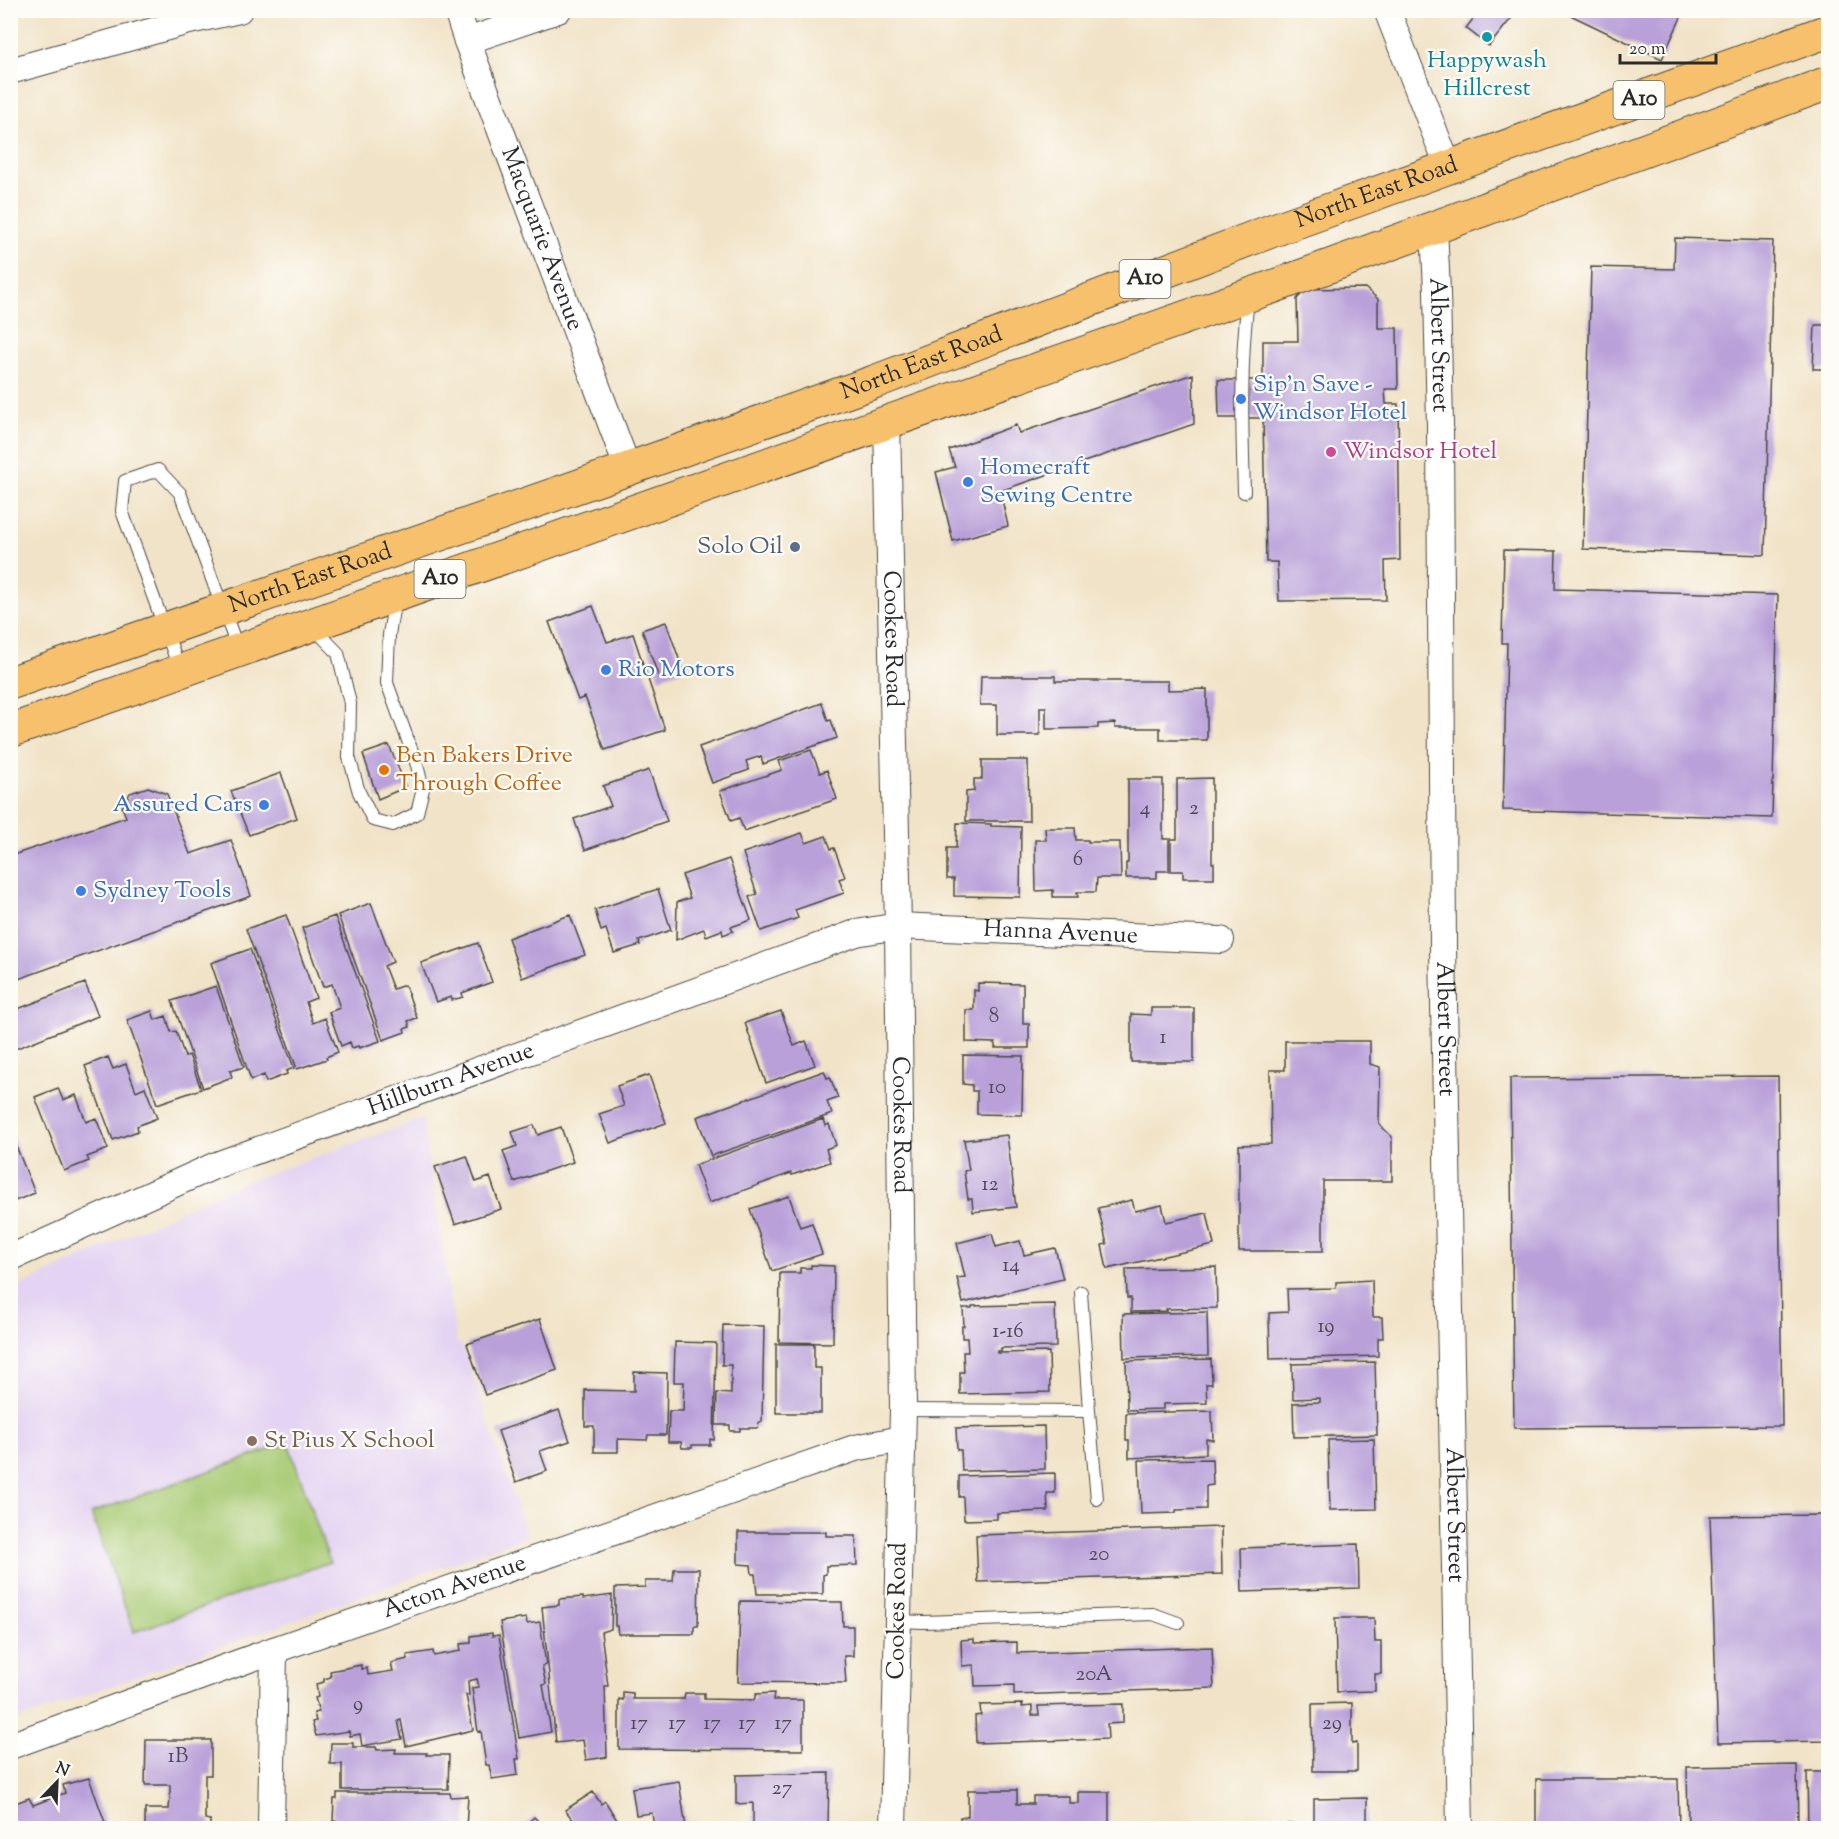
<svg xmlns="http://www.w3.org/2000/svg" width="1839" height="1839" font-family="'Sorts Mill Goudy',serif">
<rect width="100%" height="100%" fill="#fdfcf7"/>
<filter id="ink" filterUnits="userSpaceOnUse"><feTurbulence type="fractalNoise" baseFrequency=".0167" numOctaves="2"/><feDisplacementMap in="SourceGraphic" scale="12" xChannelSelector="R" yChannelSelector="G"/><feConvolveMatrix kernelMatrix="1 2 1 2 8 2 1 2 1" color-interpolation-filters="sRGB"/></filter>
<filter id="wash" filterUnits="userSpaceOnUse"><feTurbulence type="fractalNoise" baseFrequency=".008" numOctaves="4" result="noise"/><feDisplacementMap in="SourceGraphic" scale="24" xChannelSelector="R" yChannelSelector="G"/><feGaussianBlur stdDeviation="1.35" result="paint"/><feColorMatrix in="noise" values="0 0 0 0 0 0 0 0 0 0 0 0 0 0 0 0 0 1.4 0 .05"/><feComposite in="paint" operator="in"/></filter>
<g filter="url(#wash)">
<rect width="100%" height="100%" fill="#f1e3c7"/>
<!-- built -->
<path fill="#e4d3f2" d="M422 1119 457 1344 461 1343 527 1536 11 1722V1290L242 1183Z"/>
<!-- green -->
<path fill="#a7ca73" stroke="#697a4f" stroke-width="1.5" d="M288 1443 330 1562 134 1632 91 1513Z"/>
<g id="blocks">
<!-- building -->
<path fill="#b9a0d9" d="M1480 10H1518L1489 46 1466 28Z
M1560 10H1678L1683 13 1662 59Z
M1675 238 1773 241 1765 555 1583 549 1591 267 1674 269Z
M1365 288 1378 299V328H1397L1398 389H1385L1386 404H1398L1400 560 1385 561 1386 600 1279 601 1277 562H1266L1263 418H1219L1218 380H1263V341H1298L1297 299 1306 289Z
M1815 325H1828V369H1813Z
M1193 374 1194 424 1000 491 1008 526 953 541 936 472 955 467 949 450 1016 425 1019 433Z
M1504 550 1556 551 1555 589 1778 595 1772 818 1503 810 1507 643H1502Z
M593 606 607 642 633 634 665 730 605 750 585 697 578 700 549 622Z
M666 622 683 670 659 678 642 630Z
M981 676H1055V681H1168V690L1207 689V740H1160V728H1115V723L1098 724V728L1046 729V707H1040V735H997V705H980Z
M822 703 828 721 831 720 837 738 763 764 761 756 746 761 749 770 712 783 699 747Z
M389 745 406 787 378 799 363 754Z
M811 750 820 773 827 770 837 799 744 831 739 818 731 821 720 791 782 770 779 761Z
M982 760H1028L1029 821H966V792L974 791V779H982Z
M649 770 667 821 585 850 574 819 611 806 603 786Z
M281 773 297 818 249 835 231 791Z
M1212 778V863H1214V878H1183V871H1171V839H1177V779Z
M1128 779H1163V839H1169V871H1157V878H1126V863H1128Z
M148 787 167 794 190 854 231 840 251 896 10 982V856L126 817 122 807 130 793Z
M957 823 991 824V826L1021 827 1020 897 954 896V879H947V848H956Z
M1045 828H1075L1076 840H1088V842H1120L1121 878H1097L1096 892H1077L1078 897H1053V890L1036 891 1035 840H1046Z
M802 833 806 843 826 836 831 849 834 848 845 877 839 879 844 893 795 910 798 918 761 931 749 897 757 894 743 853Z
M729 859 751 920 731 927 733 931 723 935 722 930 706 936 704 929 676 940 677 902 690 898 682 875Z
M658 889 671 930 639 941 640 945 614 953 606 929 601 931 595 910Z
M371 903 393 962 384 966 393 989 405 985 417 1018 408 1021 410 1027 404 1029 405 1032 383 1040 338 915Z
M286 915 316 998 306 1002 313 1023 325 1018 338 1052 326 1057 327 1059 297 1069 246 929Z
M570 915 585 955 522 978 508 938Z
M335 916 380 1041 359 1048 358 1046 352 1048 350 1042 341 1046 329 1012 340 1008 332 984 323 987 302 928Z
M478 943 492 982 462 993 463 997 452 1000 451 997 436 1002 421 963Z
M250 949 294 1068 286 1071 287 1074 266 1082 264 1075 251 1080 211 963Z
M85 983 98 1016 10 1051V1012Z
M978 983 1023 984V1024H1029V1048H995V1043L966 1042V1010H974V990L978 991Z
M216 986 244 1067 230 1071 232 1077 203 1088 172 1001Z
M1151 1008H1194V1062H1131V1014L1151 1015Z
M152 1011 155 1020 166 1016 171 1032 176 1031 185 1057 189 1055 201 1089 157 1104 127 1020Z
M781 1011 794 1046 806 1041 815 1065 766 1083 745 1023Z
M1285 1041H1370V1064L1380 1067 1379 1124 1392 1137V1181H1323V1251H1239V1145L1271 1144 1270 1070H1285Z
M963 1055 1023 1056 1022 1115 977 1114V1091H972V1085L963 1084Z
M108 1057 113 1069 126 1064 136 1091 145 1087 157 1118 137 1126 138 1131 113 1140 85 1066Z
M824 1071 827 1078 830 1077 838 1098 827 1102 832 1114 711 1156 697 1117Z
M649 1075 666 1123 610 1143 599 1114 624 1106 617 1086Z
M1778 1076 1782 1426 1514 1428 1510 1078Z
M58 1088 63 1100 76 1095 86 1122 96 1118 108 1149 87 1157 89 1161 64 1171 35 1097Z
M823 1119 825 1126 829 1124 836 1145 826 1149 830 1162 792 1175 791 1173 709 1203 695 1165Z
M534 1125 538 1135 561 1127 573 1162 514 1182 503 1151 517 1146 512 1132Z
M10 1131 35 1193 10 1203Z
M1007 1135 1016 1207 973 1212 972 1199H968L964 1171 969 1170 964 1140Z
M467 1156 476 1182 490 1177 501 1209 455 1224 435 1167Z
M789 1196 800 1227 812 1223 822 1254 772 1271 750 1209Z
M1132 1200 1135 1211 1162 1205 1166 1222 1207 1213 1214 1245 1107 1269 1102 1245 1107 1244 1098 1208Z
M992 1234 996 1247 1020 1241 1024 1255 1055 1248 1063 1279 963 1303 957 1278 965 1277 957 1243Z
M811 1265 834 1266 833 1343 779 1342 780 1273H800V1268H811Z
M1216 1267 1217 1308 1166 1309 1167 1311 1131 1312V1298H1127L1126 1269Z
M1372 1280 1373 1317H1382L1383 1338H1378V1356L1270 1359 1269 1313 1288 1312 1287 1289 1336 1288V1282Z
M1055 1304 1056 1347 1001 1348V1351H997V1353L1049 1352 1050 1392 960 1394V1372H964L963 1352H968L967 1338H962V1326H964L963 1308H972V1306Z
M1207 1312 1208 1356 1124 1358 1123 1314Z
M540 1319 557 1370 485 1395 467 1344Z
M723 1325 764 1326 762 1422H759L758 1428H740V1431H730V1425H716L717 1393 731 1394V1365H722Z
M675 1342 716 1343 714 1440 710 1439V1445H692V1448H682L681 1442H668L669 1411H683L684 1382H674Z
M776 1344H814V1368H821V1413H776Z
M1211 1359 1212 1384H1206L1207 1403 1163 1404V1409L1127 1410 1126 1361Z
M1375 1362 1377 1435 1294 1437 1293 1403 1320 1402V1398L1293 1399 1292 1364Z
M634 1372 667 1373 666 1435H648L647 1440 618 1439V1452H594V1426H585V1390L634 1391Z
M559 1410 570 1441 540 1451 547 1471 516 1482 498 1431Z
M1212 1411 1213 1440 1206 1439V1454L1129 1458V1440H1126V1413Z
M1044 1426 1045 1469 962 1471 961 1450H957L956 1428Z
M1374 1439 1376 1509 1330 1510 1328 1440Z
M1212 1459 1213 1485 1206 1486V1509L1176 1510V1513L1141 1514 1139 1460Z
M1055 1473V1493H1047L1048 1511 997 1513V1519L964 1520 963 1497H959V1476Z
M1828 1515V1741L1718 1743 1710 1516Z
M1221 1527 1222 1574 978 1582 976 1535Z
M738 1532H826V1536H856L857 1565 826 1566V1574L823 1575V1594H757L755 1574H752L751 1565 738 1564Z
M1358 1544 1359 1588 1242 1592 1241 1548Z
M674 1569H699L698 1626H694V1634H618L617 1626H615V1588L645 1587V1581H673Z
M612 1595 611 1629 601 1632 608 1686H605L607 1757 586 1760 583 1740 556 1743 542 1607 559 1605V1599L583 1597V1599Z
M740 1601 842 1602 843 1626H853V1656H844L846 1683 738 1682Z
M526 1618 527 1624 540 1622 546 1665 542 1666 546 1684 543 1685 551 1732 519 1738 500 1622Z
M1335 1618H1374L1375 1642H1381V1674H1375V1691L1337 1692Z
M492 1633V1636L499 1635 519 1759H516L518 1775 492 1779 489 1765H486L481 1731 478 1732 472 1688 479 1687 477 1679 468 1681 469 1695H466L473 1730 406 1746 401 1720 398 1721 402 1739 362 1746 360 1734 350 1736 349 1731 316 1736 312 1722 316 1721 314 1713 319 1712 315 1698 318 1697 316 1684 324 1682V1679L331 1677 330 1671 361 1665V1669L367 1668 368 1675 393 1671 391 1663 408 1659 407 1655 433 1651 434 1656 461 1651 460 1644 471 1643V1636Z
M974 1639V1643L1017 1642V1653L1212 1647 1214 1688 1014 1695V1685L975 1686 974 1665 962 1666 961 1640Z
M623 1692 633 1693V1699H684L685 1693H704V1699L754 1700 756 1694 774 1693 773 1700H803V1750L619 1749V1699L623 1700Z
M1352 1703V1744L1357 1743V1771H1313L1312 1704Z
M1023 1704 1022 1707 1032 1706V1715H1039L1038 1706 1123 1704V1723L1107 1724 1108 1739 976 1743 975 1716 981 1715 980 1705Z
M146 1740H211V1775H205V1819L210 1820V1828H145V1809H169L170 1796V1785H145Z
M331 1743H353V1747H376L377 1750 396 1749 395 1753H427L426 1755H449L448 1789 342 1790V1764H330Z
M1797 1765 1798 1828H1688L1687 1767Z
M1807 1772H1828V1828H1808Z
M829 1773 828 1828H753V1803L736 1804V1775Z
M89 1778 107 1828H11L10 1805 29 1798 33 1805 65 1793 63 1785Z
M1536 1779H1678L1679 1828H1536Z
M679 1781 686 1828H654L652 1813 636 1815 632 1788Z
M968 1790H1017V1804H1033V1796H1069V1803H1078V1792H1109V1828H960V1817H968Z
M593 1792 601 1804 605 1801 622 1828H572L569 1823 573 1820 565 1810Z
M337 1793H450L451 1797 468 1796 466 1828H397V1822L377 1821V1828H339V1822L333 1821 334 1799H337Z
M1367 1798V1828H1287V1824H1314V1799Z
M534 1817 545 1828H522Z"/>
</g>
</g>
<g filter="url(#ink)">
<use href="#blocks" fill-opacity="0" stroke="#494742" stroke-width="1.5"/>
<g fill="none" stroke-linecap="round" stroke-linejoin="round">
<defs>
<path id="lane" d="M1244 492C1242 428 1240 363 1248 299
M313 627 338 653 350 703 349 757 359 792 373 820 393 825 417 813 423 789 417 765 387 683 389 635 395 598
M180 670 122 511 125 481 158 470 180 493 238 649
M1081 1292 1089 1411
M903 1410 1089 1411 1097 1499
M898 1621 924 1622 1153 1614 1178 1623"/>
<g id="street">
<path id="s1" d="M457 10 467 41 628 469"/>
<path d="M1387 10 1449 169"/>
<path d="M467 41 558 10"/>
<path d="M10 71 189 21 239 10"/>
<path id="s2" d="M1434 228 1437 291 1440 425 1443 949 1460 1828"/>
<path id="s3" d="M887 421 898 926 903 1410 893 1828"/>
<path id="s4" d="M10 1258 214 1166 856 933 898 926 1221 940"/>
<path id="s5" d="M10 1746 274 1650 855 1448 902 1439"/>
<path d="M271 1828 274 1650"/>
</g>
<g id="highway">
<path id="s6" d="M10 683 628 469 874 382 1271 231 1828 31"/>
<path d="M10 731 1286 282 1828 83"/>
</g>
</defs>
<!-- lane casing -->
<use href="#lane" stroke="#494742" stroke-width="14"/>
<!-- street casing -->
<use href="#street" stroke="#494742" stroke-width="28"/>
<!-- highway casing -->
<use href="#highway" stroke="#494742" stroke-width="35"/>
<!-- lane -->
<use href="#lane" stroke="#fff" stroke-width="12"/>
<!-- street -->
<use href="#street" stroke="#fff" stroke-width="26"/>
<!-- highway -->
<use href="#highway" stroke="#f7c06c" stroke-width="33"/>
</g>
</g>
<!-- markers -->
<circle fill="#0f9aa8" stroke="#fdfcf7" stroke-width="2" cx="1487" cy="37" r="6"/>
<g fill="#3f7fe0" stroke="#fdfcf7" stroke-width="2">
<circle cx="1241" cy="399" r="6"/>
<circle cx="968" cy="482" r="6"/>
<circle cx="606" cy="670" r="6"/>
<circle cx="264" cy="805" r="6"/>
<circle cx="81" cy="891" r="6"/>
</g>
<circle fill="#d1479c" stroke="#fdfcf7" stroke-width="2" cx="1331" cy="452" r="6"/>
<circle fill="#5c6f8a" stroke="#fdfcf7" stroke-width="2" cx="795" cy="547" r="6"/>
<circle fill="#e8710a" stroke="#fdfcf7" stroke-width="2" cx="384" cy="770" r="6"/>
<circle fill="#8d6e63" stroke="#fdfcf7" stroke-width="2" cx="252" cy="1441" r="6"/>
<g text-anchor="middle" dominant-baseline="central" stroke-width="4.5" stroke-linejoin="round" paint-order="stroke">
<!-- number labels -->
<g font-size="21" fill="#4e4856">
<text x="1145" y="809">4</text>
<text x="1194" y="809">2</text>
<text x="1078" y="860">6</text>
<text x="994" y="1017">8</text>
<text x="1163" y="1038">1</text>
<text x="997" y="1088">10</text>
<text x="990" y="1185">12</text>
<text x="1011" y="1266">14</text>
<text x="1326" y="1327">19</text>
<text x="1008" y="1332">1-16</text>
<text x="1099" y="1555">20</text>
<text x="1094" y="1675">20A</text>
<text x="358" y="1705">9</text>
<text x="639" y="1724">17</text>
<text x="677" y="1724">17</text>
<text x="712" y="1724">17</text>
<text x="747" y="1724">17</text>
<text x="783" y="1724">17</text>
<text x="1332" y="1724">29</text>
<text x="178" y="1757">1B</text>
<text x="782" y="1789">27</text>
</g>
<!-- shield labels -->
<g fill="#fdfcf7" stroke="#6a6a68" stroke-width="1.5">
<rect x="1613.5" y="81" width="51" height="38" rx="4.5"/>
<rect x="1119.5" y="260" width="51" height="38" rx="4.5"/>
<rect x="414.5" y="560" width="51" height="38" rx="4.5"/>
</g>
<g font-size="22" font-weight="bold" fill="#2b2b2b">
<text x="1639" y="100">A10</text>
<text x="1145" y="279">A10</text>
<text x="440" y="579">A10</text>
</g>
<!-- culture labels -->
<g font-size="24" fill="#0d838f" stroke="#fdfcf7">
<text x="1487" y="61">Happywash<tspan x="1487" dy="28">Hillcrest</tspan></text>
</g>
<!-- street labels -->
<g font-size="24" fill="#2b2b2b" stroke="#fdfcf7">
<text stroke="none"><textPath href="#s6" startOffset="1452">North East Road</textPath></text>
<text stroke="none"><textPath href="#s1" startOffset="244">Macquarie Avenue</textPath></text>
<text stroke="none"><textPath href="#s2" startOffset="117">Albert Street</textPath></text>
<text stroke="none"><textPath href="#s6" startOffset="966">North East Road</textPath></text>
<text stroke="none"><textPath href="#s6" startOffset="318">North East Road</textPath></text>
<text stroke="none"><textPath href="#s3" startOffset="218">Cookes Road</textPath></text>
<text stroke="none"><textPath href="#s4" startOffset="1112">Hanna Avenue</textPath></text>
<text stroke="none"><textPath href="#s2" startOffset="801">Albert Street</textPath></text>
<text stroke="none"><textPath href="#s4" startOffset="476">Hillburn Avenue</textPath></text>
<text stroke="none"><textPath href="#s3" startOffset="704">Cookes Road</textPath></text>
<text stroke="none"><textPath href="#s2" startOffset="1287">Albert Street</textPath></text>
<text stroke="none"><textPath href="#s5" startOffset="472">Acton Avenue</textPath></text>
<text transform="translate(898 1611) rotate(-89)">Cookes Road</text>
</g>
<!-- shop labels -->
<g font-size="24" fill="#366cbe" stroke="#fdfcf7" text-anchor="start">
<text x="1253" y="385">Sip'n Save -<tspan x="1253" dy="28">Windsor Hotel</tspan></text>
<text x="980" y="468">Homecraft<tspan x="980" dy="28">Sewing Centre</tspan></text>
<text x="618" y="670">Rio Motors</text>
<text x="252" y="805" text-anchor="end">Assured Cars</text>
<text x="93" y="891">Sydney Tools</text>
</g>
<!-- hotel labels -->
<g font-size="24" fill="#b23c85" stroke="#fdfcf7" text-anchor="start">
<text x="1343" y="452">Windsor Hotel</text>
</g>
<!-- service labels -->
<g font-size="24" fill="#4e5e75" stroke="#fdfcf7" text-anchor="end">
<text x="783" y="547">Solo Oil</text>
</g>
<!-- food labels -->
<g font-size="24" fill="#c56008" stroke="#fdfcf7" text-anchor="start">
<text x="396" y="756">Ben Bakers Drive<tspan x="396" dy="28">Through Coffee</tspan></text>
</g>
<!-- education labels -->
<g font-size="24" fill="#785e54" stroke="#fdfcf7" text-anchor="start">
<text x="264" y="1441">St Pius X School</text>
</g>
</g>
<!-- margin -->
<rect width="1839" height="1839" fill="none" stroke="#fdfcf7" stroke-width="36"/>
<!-- north arrow -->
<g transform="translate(57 1782) rotate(23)" stroke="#fdfcf7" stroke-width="4.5" paint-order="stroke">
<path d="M0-4.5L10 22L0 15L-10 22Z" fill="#2b2b2b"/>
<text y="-9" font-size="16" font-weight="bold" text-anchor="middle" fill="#2b2b2b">N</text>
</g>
<!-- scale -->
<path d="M1620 54v9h96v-9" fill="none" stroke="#2b2b2b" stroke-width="3"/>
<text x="1629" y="54" font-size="18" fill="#2b2b2b" stroke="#fdfcf7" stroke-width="4.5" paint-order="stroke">20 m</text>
</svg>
